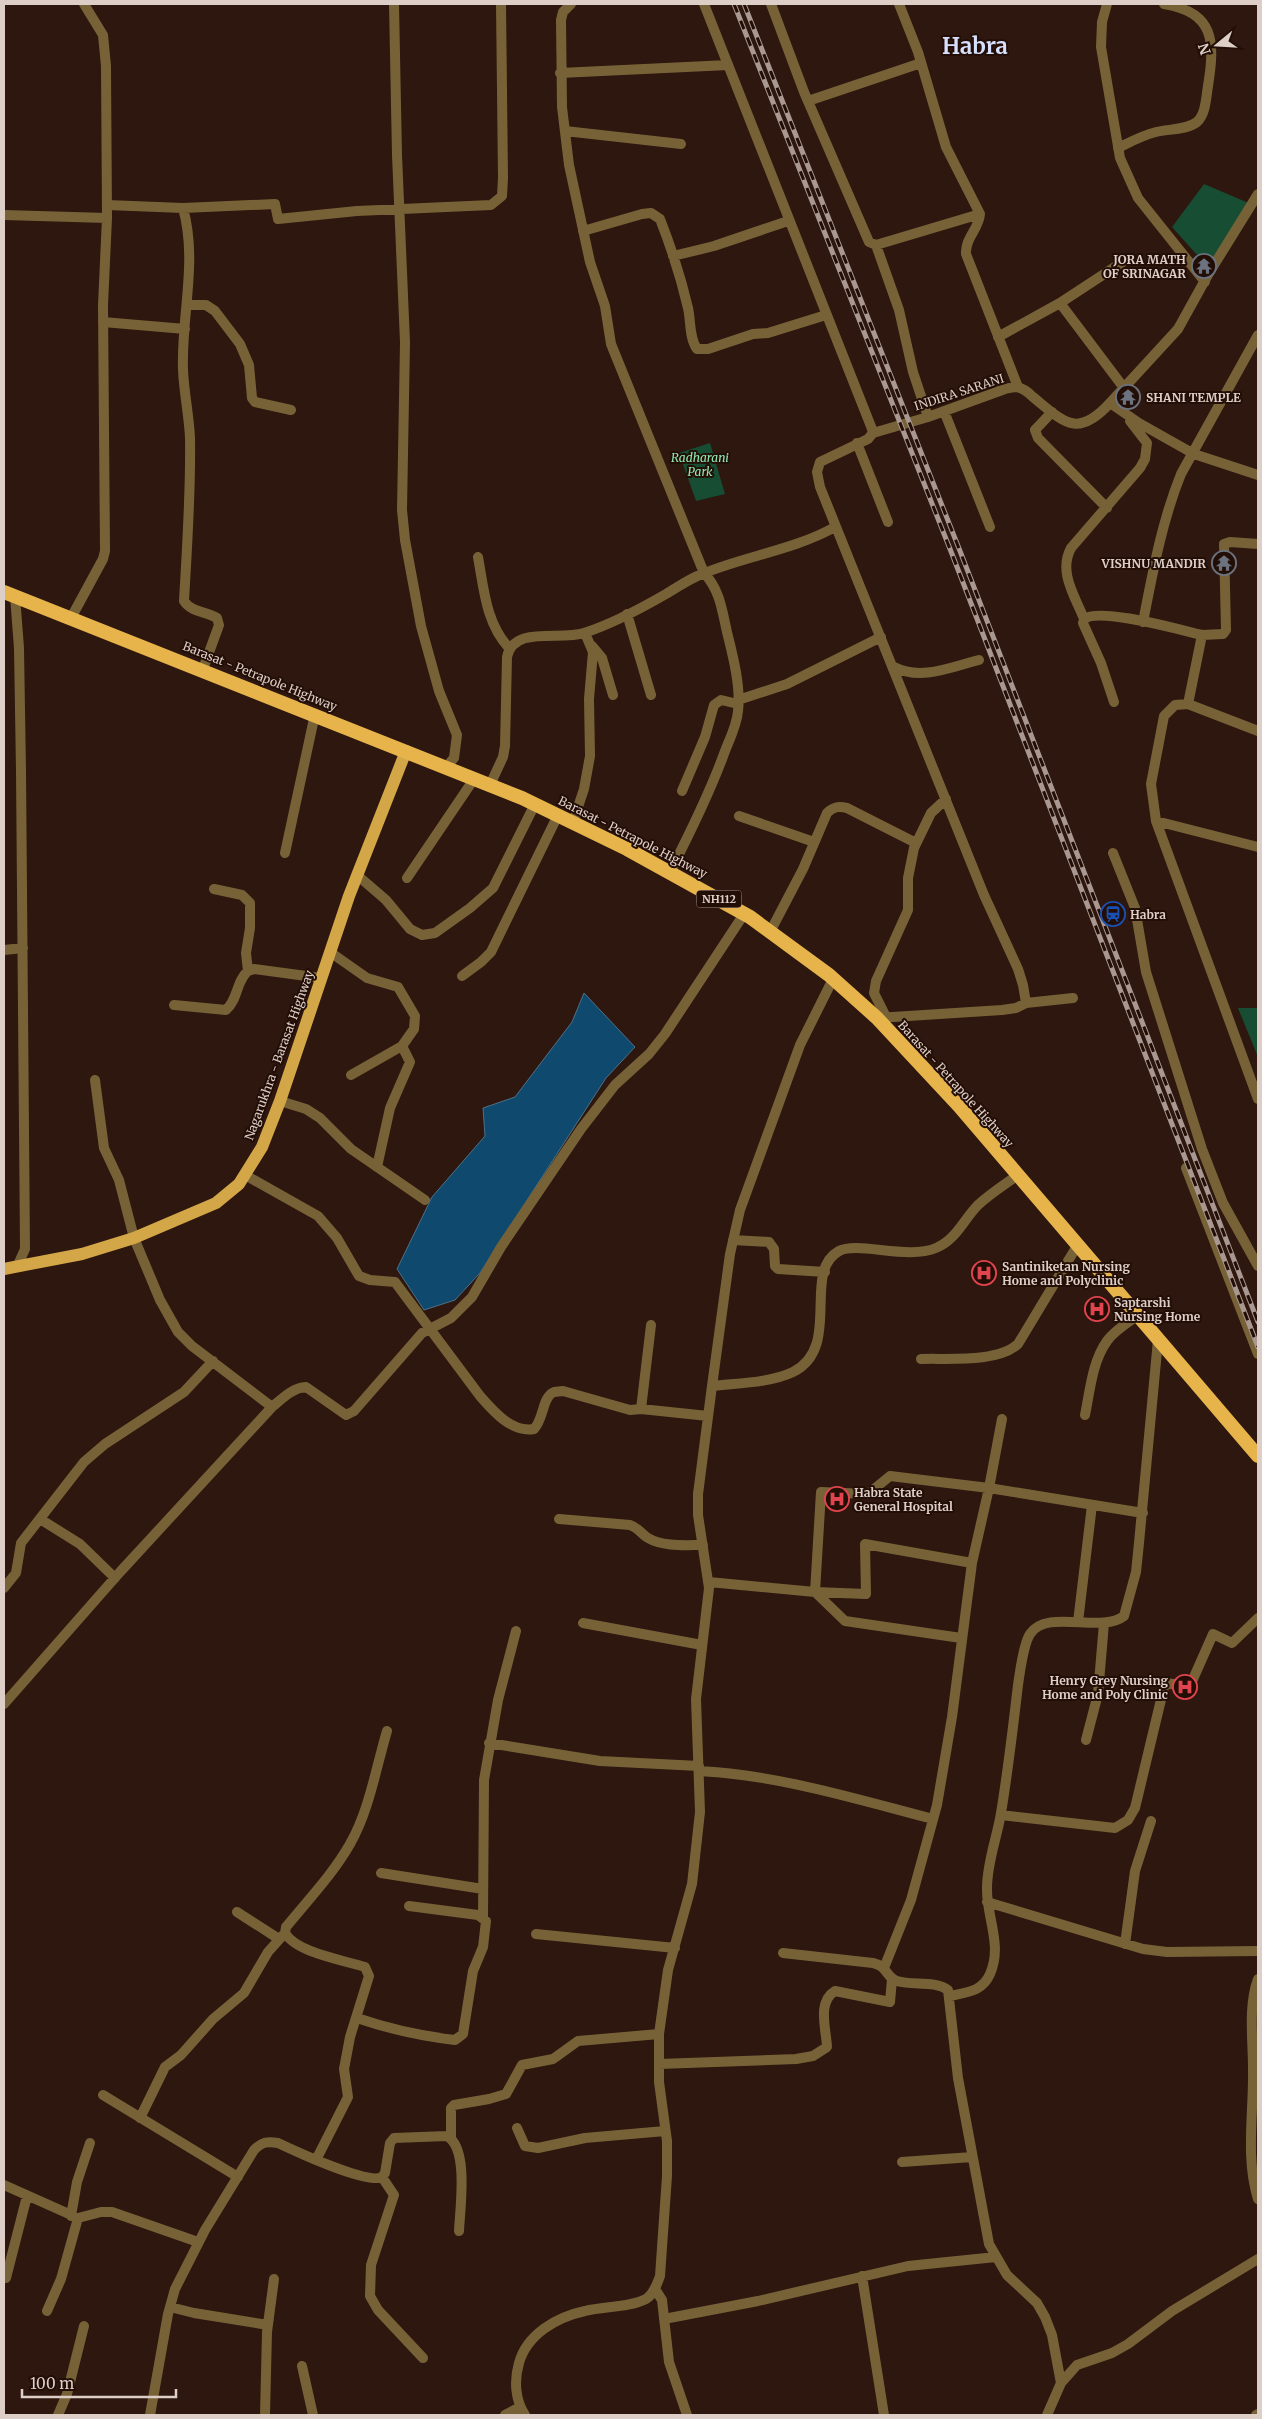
<svg xmlns="http://www.w3.org/2000/svg" width="1262" height="2419" font-family="Merriweather,serif">
<rect width="100%" height="100%" fill="#2d170e"/>
<!-- green -->
<path fill="#174d32" d="M1204 184 1251 204 1207 266 1172 227Z
M710 443 725 494 696 501 679 453Z
M1238 1008H1258V1057Z"/>
<!-- water -->
<path fill="#0f496e" stroke="#4d7189" d="M584 993 635 1047 606 1078 480 1273 455 1300 424 1310 397 1269 432 1197 485 1136 483 1108 515 1097 572 1022Z"/>
<g fill="none" stroke-linecap="round" stroke-linejoin="round">
<!-- minor -->
<path stroke="#776238" stroke-width="10" d="M394 4 397 155 405 342 402 510 405 540 421 626 439 691 457 735 454 758 446 767
M571 4 563 12 561 20 562 107 569 165 590 262 605 306 611 344 704 573C720 590 722 610 727 632 733 656 741 687 738 711 737 725 730 738 725 751 710 793 690 833 670 872
M704 4 872 429 873 433 868 439 820 462 817 472 820 487 984 895 1018 969 1023 985 1026 1003 1016 1008 1002 1010 877 1018
M771 4 804 92 869 242 876 245 980 214
M899 4 918 52 946 147 980 214C979 229 965 238 966 254L1018 387
M1107 4 1102 22 1101 47 1120 158 1138 198 1205 282
M560 73 728 65
M808 101 921 63
M565 131 681 144
M1118 148C1130 142 1143 135 1156 132 1168 129 1187 130 1197 122 1206 114 1206 97 1208 86 1215 42 1215 12 1164 4
M107 205 183 208 275 204 278 219 357 211 491 205 502 196 503 178 501 4
M183 208C198 262 181 315 183 370 184 393 189 415 190 438 191 492 187 547 184 601 192 613 206 611 217 618L219 625 203 669
M4 215 107 218
M583 231 642 214 651 213 660 219C671 247 681 278 688 308 691 321 689 338 697 349H708L753 334 768 333 826 315
M876 245 899 310 913 372 928 417
M673 256 714 246 788 221
M1060 303 1124 388
M187 305H206L215 311 240 344 249 365 252 398 255 402 291 410
M103 322 185 329
M998 337 1060 303 1124 261
M1110 403 1178 329 1209 273 1258 194
M944 411 990 527
M1052 412 1035 430 1038 438 1107 508
M873 433 928 417 1005 389C1009 388 1013 387 1017 387 1022 388 1029 393 1033 397 1064 422 1077 439 1110 403L1139 423 1194 454 1258 475
M857 443 888 522
M1258 544 1230 542 1224 544 1226 630 1223 634 1202 635 1188 704 1175 705 1164 716 1151 784 1156 821 1258 1099
M478 557C484 590 486 623 509 648
M15 596 19 648 21 771 25 1249 17 1267
M627 614 651 695
M71 618 103 559 105 551 103 305 107 218 106 66 103 35 84 4
M1084 619C1075 596 1058 572 1071 548L1140 468 1145 459 1147 443 1130 421
M1143 622C1153 571 1162 521 1181 474L1258 335
M592 646 602 658 613 695
M894 667C921 681 951 667 979 660
M738 700 787 684 881 637
M1114 702 1101 663 1083 623 1084 619C1100 607 1180 630 1202 635
M1188 704 1258 731
M490 785 503 757 505 746 507 657C514 625 560 641 584 633 612 624 640 609 666 594 678 587 689 579 702 574 745 556 794 550 835 527
M682 791 705 737 714 705 721 700 738 704
M739 816 814 842
M1156 821 1258 847
M573 822 584 789 590 756 589 699 593 652 585 633
M285 853 315 714
M1113 853 1135 908 1146 972 1202 1149 1223 1203 1258 1266
M357 875 386 900 410 929 422 935 435 933 470 908 493 888 535 804
M407 878 474 779
M214 889 242 895 250 903V928L246 953 248 971
M770 932 803 869 827 813C833 807 838 806 847 808L916 843
M4 950 23 948
M330 952 367 978 398 987 415 1016 414 1029 402 1046 410 1062 390 1108 377 1167
M462 976 481 962 491 952 558 815
M1026 1003 1073 998
M174 1005 226 1010C238 1000 236 981 248 971L254 969 321 978
M886 1017 874 993 876 981 908 910V878L914 848 931 813 946 799
M351 1075 402 1046
M95 1080 104 1148 119 1180 134 1238 160 1300 178 1332 192 1346 272 1407
M280 1101 306 1109 320 1118 351 1149 425 1200
M1186 1168 1258 1354
M245 1175 318 1216 337 1238 359 1276 370 1280 395 1282 480 1396C493 1411 512 1433 534 1429 544 1419 542 1397 554 1392L563 1391 630 1410 641 1409 651 1325
M733 1240 769 1242 774 1249 775 1266 778 1269 825 1272
M921 1359C948 1358 997 1363 1018 1344L1077 1246
M712 1386C737 1383 770 1383 793 1372 843 1347 801 1272 839 1251 858 1241 907 1260 936 1248 956 1240 964 1219 978 1205 990 1194 1004 1185 1018 1175
M641 1409 708 1416
M1085 1415C1090 1391 1092 1362 1107 1341 1114 1331 1127 1323 1137 1316
M40 1519 80 1544 115 1578
M559 1519 630 1525C639 1528 641 1534 648 1538 663 1547 686 1545 703 1545
M972 1563 865 1544 866 1594 815 1592 821 1492 868 1494 890 1476 989 1488 1002 1419
M709 1582 815 1592 845 1621 961 1638
M4 1588 16 1573 21 1543 84 1462 105 1444 184 1392 213 1361
M1078 1622 1092 1505
M583 1623 702 1645
M4 1704 120 1572 272 1407C283 1398 292 1388 306 1387L346 1415 354 1411 422 1333 451 1318 472 1297 501 1247 581 1129 615 1085 649 1054 665 1034 744 914
M1086 1740 1098 1694 1104 1623
M489 1743 600 1761 699 1766
M699 1771C779 1775 856 1799 933 1819
M1001 1815 1115 1828 1128 1820 1135 1808 1165 1683 1190 1686 1213 1634 1232 1643 1258 1618
M381 1873 483 1889
M987 1902 1143 1949 1167 1952 1258 1951
M237 1912 279 1939
M483 1918 484 1780 498 1700 516 1631
M536 1934 675 1948
M1125 1944 1135 1871 1151 1821
M783 1953 873 1963C888 1966 886 1978 897 1981 913 1986 934 1980 948 1990L958 2078 989 2244 1007 2275 1037 2303 1045 2317 1052 2335 1061 2383
M884 1968 911 1900 937 1805 952 1717 972 1563 989 1488 1143 1513
M1258 1979C1248 2006 1253 2040 1253 2068 1254 2111 1245 2157 1258 2199
M950 1996C967 1992 982 1992 990 1974 1003 1945 986 1916 987 1888 987 1862 997 1838 1001 1813 1008 1771 1013 1728 1018 1685 1020 1672 1023 1645 1030 1634 1047 1608 1101 1634 1124 1616L1136 1572 1139 1543 1158 1340
M357 2018C389 2029 421 2036 455 2040L463 2034 473 1971 483 1947 486 1921 478 1915 409 1906
M659 2064 796 2059 813 2056 827 2047C826 2028 817 2002 835 1991L890 2002 892 1979
M103 2095 238 2177
M140 2118 165 2067 181 2055 213 2019 244 1993 268 1952 285 1933
M517 2128 525 2146 538 2148 585 2138 665 2131
M451 2138V2108L454 2105 489 2099 506 2094 522 2065 553 2059 578 2041 659 2034
M316 2160 348 2097 344 2069 350 2037 369 1976 365 1967C343 1960 297 1953 285 1933L286 1927C308 1900 333 1874 350 1844 369 1811 376 1768 387 1731
M902 2162 972 2157
M382 2177 394 2195 371 2265 370 2296 378 2310 423 2358
M4 2185 78 2218 101 2212H112L198 2242
M71 2216 77 2182 90 2143
M862 2276 884 2415
M6 2278 27 2196
M655 2289 662 2300 669 2362 687 2415
M170 2307 194 2313 268 2325
M47 2311 61 2279 78 2218
M664 2319 758 2301 908 2266 996 2257
M302 2366 313 2415
M58 2415 67 2394 84 2326
M150 2415 168 2314 175 2289 205 2230 254 2150C262 2142 267 2141 278 2143 295 2151 368 2185 382 2177L385 2173 390 2143 394 2138 447 2136C469 2148 460 2208 459 2231
M265 2415 267 2332 274 2279
M505 2415 520 2407
M525 2415C515 2400 514 2380 519 2363 527 2334 557 2317 585 2311 604 2306 628 2308 646 2299 654 2294 657 2284 660 2276L667 2176V2141L659 2082V2034L668 1970 692 1884 700 1812 696 1699 709 1588 698 1515V1494L712 1386 730 1254 740 1210 800 1045 833 979
M1047 2415 1061 2383 1077 2365 1112 2353 1128 2344 1172 2311 1258 2259
M1256 2415 1258 2414"/>
<!-- primary -->
<path stroke="#d3a648" stroke-width="12" d="M4 1269 82 1254 134 1238 216 1203 239 1184 262 1147 280 1101 349 896 406 751"/>
<!-- trunk -->
<path stroke="#e6b44a" stroke-width="14" d="M4 592 522 798 627 849 750 917 829 975 877 1018 959 1106 1258 1456"/>
<defs>
<path id="rail" d="M734 4 952 554 1258 1347
M744 4 960 551 1258 1322"/>
</defs>
<!-- rail casing -->
<use href="#rail" stroke="#a99891" stroke-width="5"/>
<!-- rail -->
<use href="#rail" stroke="#230e06" stroke-width="3" stroke-dasharray="9" stroke-linecap="butt"/>
</g>
<!-- icons -->
<defs>
<symbol id="temple-ring" viewBox="-11 -11 22 22"><circle r="9.5" fill="#230e06" stroke="#6b7280" stroke-width="1.5"/><path d="M0-6L5-2H3V0L6.5 2.5H4V6H1.5V3h-3V6H-4V2.5H-6.5L-3 0V-2H-5Z" fill="#6b7280"/></symbol>
<symbol id="station-ring" viewBox="-11 -11 22 22"><circle r="9.5" fill="#230e06" stroke="#1a4fb4" stroke-width="1.5"/><path d="M-3-6H3Q5-6 5-4V2Q5 4 3 4L4.5 6H3L1.5 4h-3L-3 6H-4.5L-3 4Q-5 4-5 2V-4Q-5-6-3-6ZM-3.5-4v3h7v-3ZM-3.5 1v1.5H-2V1ZM2 1v1.5H3.5V1Z" fill="#1a4fb4"/></symbol>
<symbol id="hospital-ring" viewBox="-11 -11 22 22"><circle r="9.5" fill="#230e06" stroke="#e0444e" stroke-width="1.5"/><path d="M-5-5h3v3.5h4V-5h3V5h-3V1.5h-4V5h-3Z" fill="#e0444e"/></symbol>
</defs>
<g fill-rule="evenodd">
<use href="#temple-ring" x="1190" y="252" width="28" height="28"/>
<use href="#temple-ring" x="1114" y="383" width="28" height="28"/>
<use href="#temple-ring" x="1210" y="549" width="28" height="28"/>
<use href="#station-ring" x="1099" y="900" width="28" height="28"/>
<use href="#hospital-ring" x="970" y="1259" width="28" height="28"/>
<use href="#hospital-ring" x="1083" y="1295" width="28" height="28"/>
<use href="#hospital-ring" x="823" y="1485" width="28" height="28"/>
<use href="#hospital-ring" x="1171" y="1673" width="28" height="28"/>
</g>
<g text-anchor="middle" dominant-baseline="central" stroke-width="4" stroke-linejoin="round" paint-order="stroke">
<!-- shield labels -->
<rect fill="#230e06" stroke="#a5948e" stroke-width="1" x="696.5" y="890.5" width="45" height="17" rx="4"/>
<g font-size="11" font-weight="bold" fill="#ddcec8">
<text x="719" y="899">NH112</text>
</g>
<!-- poi labels -->
<g font-size="12" font-weight="bold" fill="#ddcec8" stroke="#230e06" text-anchor="start">
<text x="1186" y="259" text-anchor="end">JORA MATH<tspan x="1186" dy="14">OF SRINAGAR</tspan></text>
<text x="1146" y="397">SHANI TEMPLE</text>
<text x="1206" y="563" text-anchor="end">VISHNU MANDIR</text>
<text x="1130" y="914">Habra</text>
<text x="1002" y="1266">Santiniketan Nursing<tspan x="1002" dy="14">Home and Polyclinic</tspan></text>
<text x="1114" y="1302">Saptarshi<tspan x="1114" dy="14">Nursing Home</tspan></text>
<text x="854" y="1492">Habra State<tspan x="854" dy="14">General Hospital</tspan></text>
<text x="1168" y="1680" text-anchor="end">Henry Grey Nursing<tspan x="1168" dy="14">Home and Poly Clinic</tspan></text>
</g>
<!-- street labels -->
<g font-size="12" fill="#ddcec8" stroke="#230e06">
<text transform="translate(959 392) rotate(-18)">INDIRA SARANI</text>
<text transform="translate(260 676) rotate(22)">Barasat - Petrapole Highway</text>
<text transform="translate(633 837) rotate(27)">Barasat - Petrapole Highway</text>
<text transform="translate(279 1055) rotate(-70)">Nagarukhra - Barasat Highway</text>
<text transform="translate(956 1084) rotate(48)">Barasat - Petrapole Highway</text>
</g>
<!-- park labels -->
<g font-size="12" font-style="italic" fill="#8feab6" stroke="#230e06">
<text x="700" y="457">Radharani<tspan x="700" dy="14">Park</tspan></text>
</g>
<!-- town labels -->
<g font-size="22" font-weight="bold" fill="#d6dffb" stroke="#230e06">
<text x="975" y="46">Habra</text>
</g>
</g>
<!-- border -->
<rect width="1262" height="2419" fill="none" stroke="#ddcec8" stroke-width="10"/>
<!-- north arrow -->
<g transform="translate(1217 45) rotate(252)" stroke="#230e06" stroke-width="4" paint-order="stroke">
<path d="M0-4L9 19L0 12L-9 19Z" fill="#ddcec8"/>
<text y="-8" font-size="14" font-weight="bold" text-anchor="middle" fill="#ddcec8">N</text>
</g>
<!-- scale -->
<path d="M22 2389v8h154v-8" fill="none" stroke="#ddcec8" stroke-width="2.5"/>
<text x="30" y="2389" font-size="15" fill="#ddcec8" stroke="#230e06" stroke-width="4" paint-order="stroke">100 m</text>
</svg>
